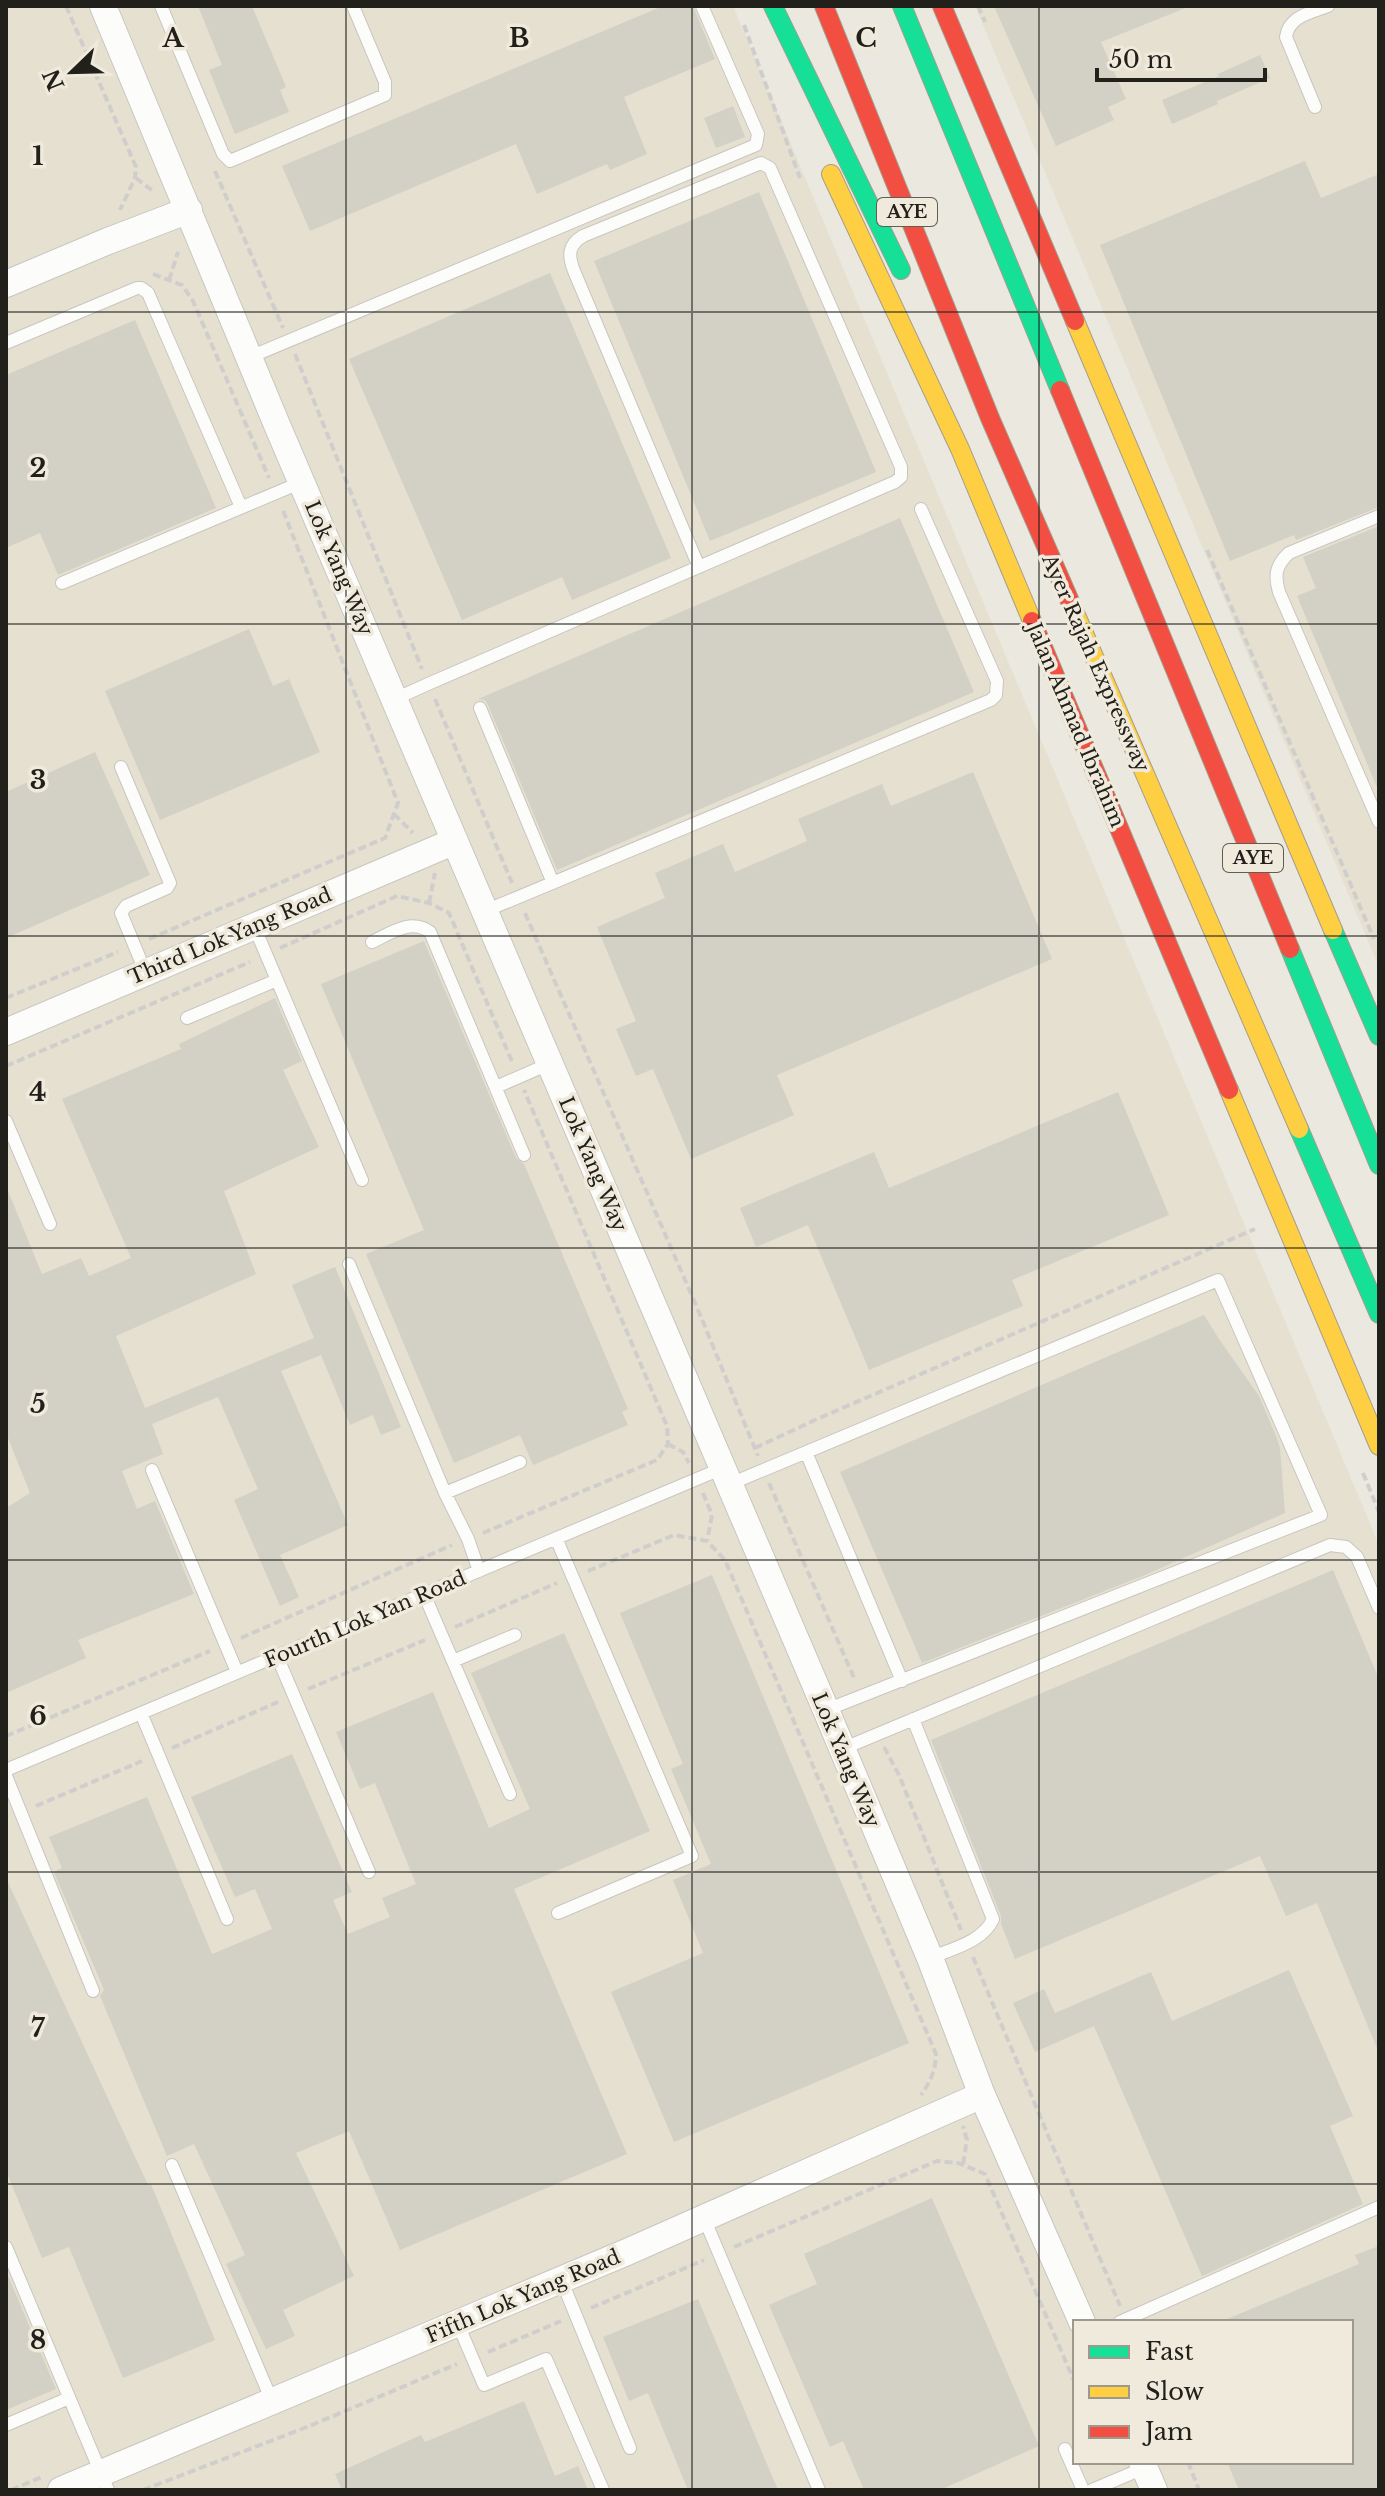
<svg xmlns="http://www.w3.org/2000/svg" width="1385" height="2496" font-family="'Libre Baskerville',serif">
<rect width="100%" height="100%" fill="#ebe8e0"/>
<!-- built -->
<path fill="#e5e0d0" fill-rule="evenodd" d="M6 6H733L1379 1545V2490H6ZM1075 2322H1351V2462H1075Z
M975 6H1379V967Z"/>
<!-- building -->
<path fill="#d3d0c5" d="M198 6H252L286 87 280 90 289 112 235 134 209 70 222 65Z
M663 6H693L715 59 624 97 647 154 610 170 607 164 537 194 516 144 310 231 282 166Z
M994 6H1188V7L1101 42 1126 99 1108 107 1114 120 1056 146Z
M1260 55 1270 78 1217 101 1218 104 1172 124 1162 100 1219 76 1218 74Z
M733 106 745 137 716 148 704 118Z
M1305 161 1321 198 1379 174V507L1296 540 1294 535 1230 561 1100 245Z
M759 192 876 472 710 541 594 261Z
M550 273 671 558 572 600 562 577 462 620 349 359Z
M135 320 216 508 58 575 40 533 6 548V375Z
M900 518 974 692 557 870 488 705 485 700 478 699Z
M1379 526V792L1297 596 1316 588 1303 557Z
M249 629 273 686 289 679 320 752 160 820 105 691Z
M95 752 150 875 6 938V792Z
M973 772 1052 959 777 1075 794 1115 691 1159 653 1069 636 1076 616 1029 636 1021 597 927 665 898 655 873 723 844 735 872 807 841 798 819 882 784 891 806Z
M424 941 516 1158 524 1164 628 1409 622 1412 628 1425 533 1465 520 1435 454 1463 366 1254 424 1230 321 984Z
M275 998 302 1061 283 1070 319 1147 224 1191 256 1274 116 1336 145 1408 314 1338 292 1285 335 1267 401 1427 381 1435 373 1415 350 1425 321 1355 281 1371 348 1525 280 1555 299 1597 280 1606 234 1500 258 1489 218 1397 152 1424 163 1454 122 1471 137 1509 155 1501 194 1594 78 1640 86 1658 6 1693V1508L30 1493 6 1433V1186L42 1274 81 1258 89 1276 131 1258 62 1099 181 1049 179 1044Z
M1118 1092 1169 1215 1012 1280 1023 1306 869 1370 808 1225 756 1247 740 1208 874 1152 889 1188Z
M1204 1315 1219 1339 1259 1396 1276 1436 1280 1448 1285 1513 1145 1575 922 1663 840 1472Z
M1333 1570 1379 1679V2053L1317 1903 1286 1916 1260 1856 1015 1959 1001 1924V1916L931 1740Z
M712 1575 909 2043 674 2142 611 1992 703 1953 673 1880 711 1864 671 1769 683 1764 620 1613Z
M564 1633 650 1831 514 1889 627 2154 400 2250 349 2131 296 2153 354 2276 283 2310 295 2336 266 2349 226 2264 245 2255 194 2144 167 2156 100 1996 104 1990 54 1872 62 1868 49 1837 147 1797 212 1954 272 1929 255 1889 235 1897 191 1797 292 1754 352 1892 333 1900 348 1934 390 1917 382 1898 416 1884 375 1783 360 1789 336 1732 433 1692 489 1828 530 1809 471 1673Z
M6 1878 148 2185 151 2184 215 2340 123 2378 69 2247 42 2258 6 2171Z
M1289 1970 1353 2116 1330 2126 1363 2204 1202 2276 1094 2026 1035 2052 1013 2003 1044 1989 1055 2013 1151 1972 1172 2021Z
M932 2198 1039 2446 940 2490H864L843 2441 830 2447 769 2305 817 2284 804 2254Z
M1379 2246V2490H1239L1227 2462H1351V2322H1220L1359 2264 1355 2255Z
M6 2271 56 2389 6 2410Z
M698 2299 756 2438 778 2490H688L648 2393 629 2401 603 2337Z
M524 2401 555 2476 578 2466 588 2490H342L335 2474 421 2435 425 2442Z"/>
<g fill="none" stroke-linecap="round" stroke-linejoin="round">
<defs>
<path id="lane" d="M161 6 223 154 230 161 385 95V82L353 6
M1315 107 1286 37C1289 16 1310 13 1328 6
M6 343 137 288H141L148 293 241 507
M250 357 756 145 758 134 702 6
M1379 516 1289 553C1276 565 1274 575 1279 592L1379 822
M62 583 302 482
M395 699 428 684 895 482 901 477V467L770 168 761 163 583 236C568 245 568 255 574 271L699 567
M480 708 553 883
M121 767 170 883 167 888 126 906 121 913 145 971
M485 911 991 700 996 695 997 681 921 509
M254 926 362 1180
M372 942C391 933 411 918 430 932L524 1155
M187 1018 277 980
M496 1087 551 1063
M6 1121 50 1224
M349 1264 445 1493 468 1539 479 1571
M806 1452 902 1681
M152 1470 237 1672
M730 1484 1218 1280 1321 1515 826 1710
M445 1493 520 1462
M556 1538 692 1856 558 1913
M424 1594 510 1794
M277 1656 369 1872
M453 1661 515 1635
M141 1713 227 1919
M913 1719 993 1919C983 1942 951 1949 930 1958
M842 1749 1330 1545 1346 1547 1357 1557 1379 1608
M6 1770 723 1468
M6 1776 93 1991
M172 2165 272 2401
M704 2218 819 2490
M6 2247 108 2490
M561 2279 630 2448
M457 2322 484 2385 546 2359 603 2490
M1120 2322 1379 2207
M6 2425 69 2398
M1065 2449 1083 2490
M1092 2490 1144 2468"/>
<path id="street" d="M103 6 277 425 826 1710 930 1958 982 2095 1082 2322
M6 284 108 241 189 210
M6 1032 455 841
M1142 2462 1154 2490
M61 2490 627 2252 982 2095"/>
<path id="fast" d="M773 6 901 270
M902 6 1060 390
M1333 930 1379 1036
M1290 949 1379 1165
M1299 1129 1379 1314"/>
<path id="slow" d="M831 174 960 449 1032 621
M1075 321 1333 930
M1072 606 1299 1129
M1229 1090 1379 1446"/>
<path id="jam" d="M824 6 990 418 1072 606
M942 6 1075 321
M1060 390 1290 949
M1032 621 1229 1090"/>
</defs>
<!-- lane casing -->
<use href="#lane" stroke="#c8c6c0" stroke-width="14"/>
<!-- street casing -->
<use href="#street" stroke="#c8c6c0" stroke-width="28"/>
<!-- fast casing -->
<use href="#fast" stroke="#a49e8c" stroke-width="20"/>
<!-- slow casing -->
<use href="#slow" stroke="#a49e8c" stroke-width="20"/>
<!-- jam casing -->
<use href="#jam" stroke="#a49e8c" stroke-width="20"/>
<!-- path -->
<path stroke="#cfcecc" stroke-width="4" stroke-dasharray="8 4" stroke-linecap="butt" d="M66 6 136 167 135 178 120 210
M978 6 985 22
M744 25 800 178
M215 171 283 328
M136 178 154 192
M153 274 182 285 193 301 269 478
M169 280 178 252
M295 354 422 669
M1207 550 1374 939
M435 699 512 883
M394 814 413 833
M429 903 435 873
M525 913 696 1305 758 1456
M149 939 385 838 398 803 282 508
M280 948 397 896 429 903 449 913 513 1064
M6 998 118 952
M6 1066 250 962
M668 1444 683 1452 689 1463
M755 1448 815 1420 1255 1229
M1363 1473 1379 1512
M769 1483 855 1680
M703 1493 712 1515 707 1541
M483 1533 657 1460 668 1444 667 1426 524 1090
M588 1571 674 1535 707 1541 725 1560 936 2054C936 2070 930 2082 921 2095
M455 1627 557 1583
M241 1638 452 1545
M308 1689 425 1640
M6 1736 210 1651
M884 1747 899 1775 961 1930
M172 1748 278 1702
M36 1806 142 1761
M973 1957 1120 2306
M963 2164 967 2140 963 2126
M734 2247 937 2161 958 2163 985 2174 1075 2383
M591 2308 704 2260
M488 2352 561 2321
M1188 2462 1199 2490
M11 2490 42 2477
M143 2490 307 2427 457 2364"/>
<!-- lane -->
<use href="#lane" stroke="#fcfcfa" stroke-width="12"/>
<!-- street -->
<use href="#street" stroke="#fcfcfa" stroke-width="26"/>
<!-- fast -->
<use href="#fast" stroke="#16e098" stroke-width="18"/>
<!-- slow -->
<use href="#slow" stroke="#ffcf43" stroke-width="18"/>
<!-- jam -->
<use href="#jam" stroke="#f24e42" stroke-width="18"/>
</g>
<!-- grid -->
<path fill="none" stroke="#21201b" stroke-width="2" stroke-opacity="0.55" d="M346 6V2490M692 6V2490M1039 6V2490M6 312H1379M6 624H1379M6 936H1379M6 1248H1379M6 1560H1379M6 1872H1379M6 2184H1379"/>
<g text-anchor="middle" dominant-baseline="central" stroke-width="7" stroke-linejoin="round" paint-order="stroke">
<!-- shield labels -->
<g fill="#efeadc" stroke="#5f5d55" stroke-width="2">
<rect x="877" y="198" width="60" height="28" rx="6"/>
<rect x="1223" y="844" width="60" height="28" rx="6"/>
</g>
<g font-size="18" font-weight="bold" fill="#21201b">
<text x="907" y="212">AYE</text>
<text x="1253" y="858">AYE</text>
</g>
<!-- street labels -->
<g font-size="20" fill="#21201b" stroke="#efeadc">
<text transform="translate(339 568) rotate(67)">Lok Yang Way</text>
<text transform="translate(1096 663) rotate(66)">Ayer Rajah Expressway</text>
<text transform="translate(1076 725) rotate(67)">Jalan Ahmad Ibrahim</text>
<text transform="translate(230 936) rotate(-23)">Third Lok Yang Road</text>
<text transform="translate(593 1164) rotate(67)">Lok Yang Way</text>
<text transform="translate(365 1619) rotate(-23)">Fourth Lok Yan Road</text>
<text transform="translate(846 1760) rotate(67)">Lok Yang Way</text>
<text transform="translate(523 2296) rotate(-23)">Fifth Lok Yang Road</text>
</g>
</g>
<g font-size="26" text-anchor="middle" font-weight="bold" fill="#21201b" stroke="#efeadc" stroke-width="7" stroke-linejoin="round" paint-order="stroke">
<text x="173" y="47">A</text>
<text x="519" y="47">B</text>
<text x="866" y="47">C</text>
<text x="38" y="165">1</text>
<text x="38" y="477">2</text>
<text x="38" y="789">3</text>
<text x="38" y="1101">4</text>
<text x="38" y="1413">5</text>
<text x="38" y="1725">6</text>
<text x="38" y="2037">7</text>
<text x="38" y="2349">8</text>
</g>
<!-- border -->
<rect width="1385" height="2496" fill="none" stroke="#21201b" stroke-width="16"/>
<!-- legend -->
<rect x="1073" y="2320" width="280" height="144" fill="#efeadc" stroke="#9d998f" stroke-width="2"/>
<rect x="1089" y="2346" width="40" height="12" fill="#16e098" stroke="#9d998f" stroke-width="2"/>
<text x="1145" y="2360" font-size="24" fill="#21201b">Fast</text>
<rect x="1089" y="2386" width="40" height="12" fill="#ffcf43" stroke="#9d998f" stroke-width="2"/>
<text x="1145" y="2400" font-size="24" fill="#21201b">Slow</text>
<rect x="1089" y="2426" width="40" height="12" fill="#f24e42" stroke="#9d998f" stroke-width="2"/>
<text x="1145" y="2440" font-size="24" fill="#21201b">Jam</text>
<!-- north arrow -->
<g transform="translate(72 72) rotate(247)" stroke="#efeadc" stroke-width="6" paint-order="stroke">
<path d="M0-6L14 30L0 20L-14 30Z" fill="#21201b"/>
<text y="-12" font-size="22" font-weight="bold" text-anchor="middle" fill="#21201b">N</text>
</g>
<!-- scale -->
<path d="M1097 68v12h168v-12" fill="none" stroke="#21201b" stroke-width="4"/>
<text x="1109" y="68" font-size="24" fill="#21201b" stroke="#efeadc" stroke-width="6" paint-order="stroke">50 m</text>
</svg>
